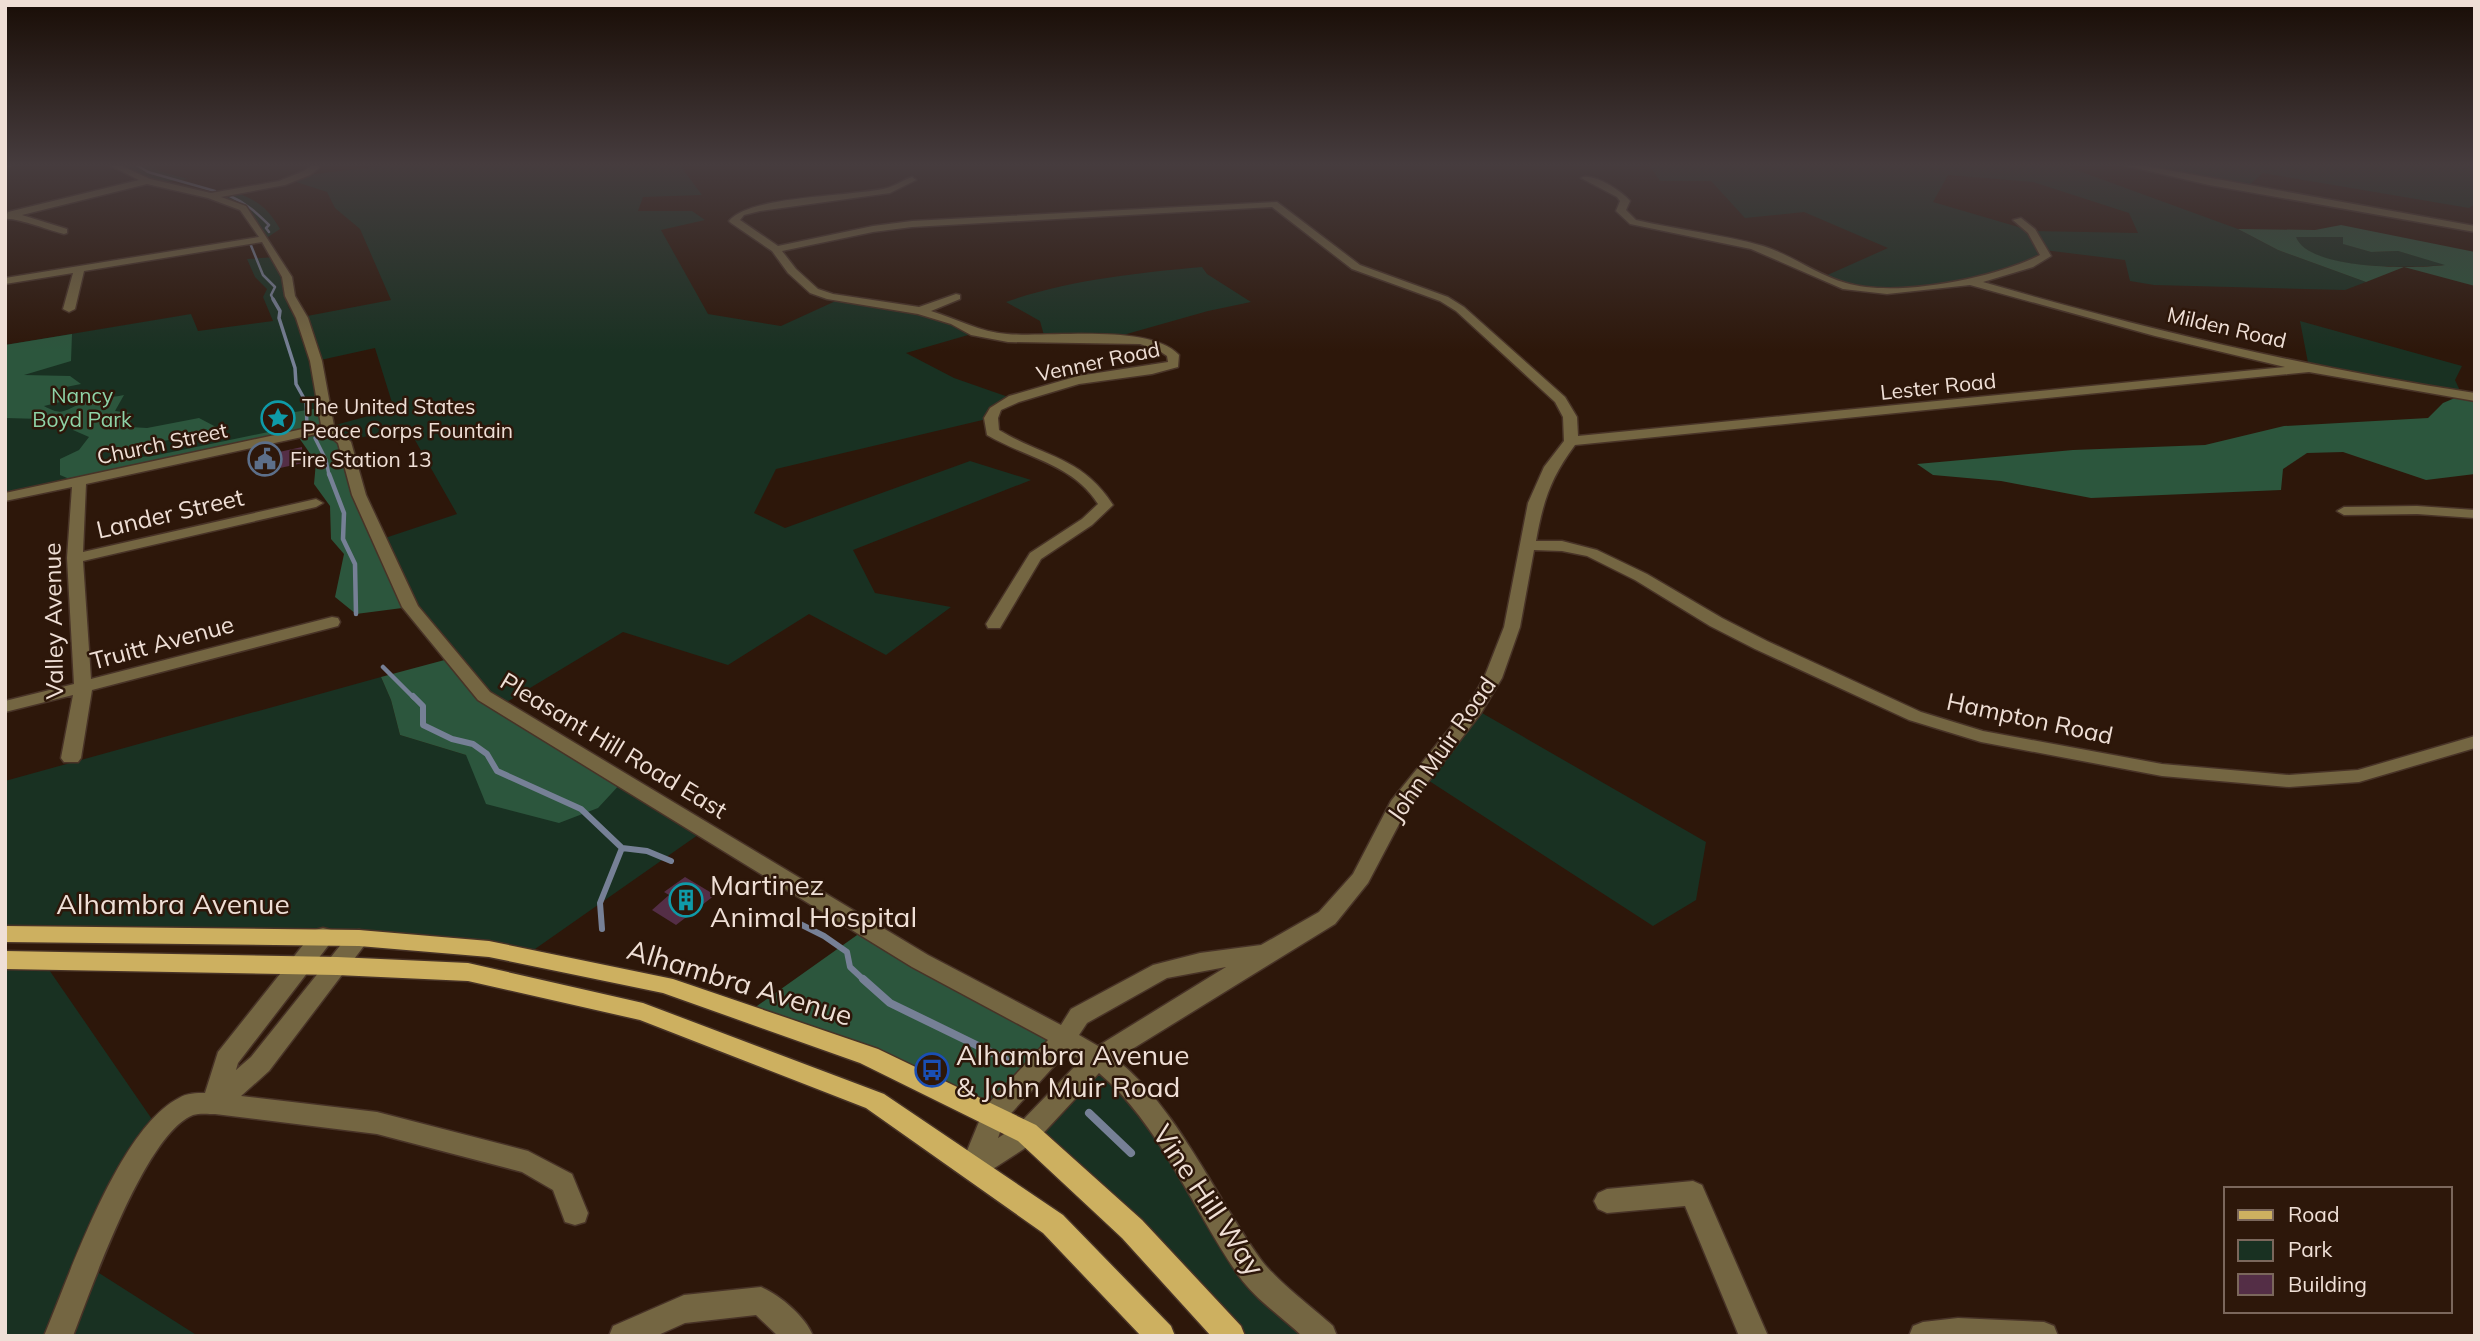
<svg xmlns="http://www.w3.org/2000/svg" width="2480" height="1341" font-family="Mulish,sans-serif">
<rect width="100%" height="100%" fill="#2d170a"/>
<!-- green -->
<path fill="#193122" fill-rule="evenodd" d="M111 164H153L158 171 188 179 157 183Z
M399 164H679L702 195 643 197 638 211H692L705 220 661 230 708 314 781 326 840 299 920 311 975 333 906 353 954 378 1014 399 991 418 776 469 754 513 785 528 970 461 1031 480 853 550 875 593 951 607 886 655 809 614 728 665 623 632 500 706 410 607 379 540 457 514 407 426 344 442 328 428 5 497V345L191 314 198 331 273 321 263 297 267 289 255 277 247 259 276 257C278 262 282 268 284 273 289 289 280 313 302 317L391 300 360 229 335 208 327 192 290 180 307 175ZM375 348 394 409 328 427 316 361Z
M1648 164H2080L2068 167 2238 229 2278 250 2366 282 2345 290 2154 285 2130 281 2125 260 2044 250 2046 256 1973 282 1880 292 1845 287 1823 277 1888 248 1804 212 1745 218 1711 181H1660ZM1948 175 2033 182 2129 213 2138 233 2032 231 1933 202Z
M2144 164H2475V204L2469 208 2263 173 2249 185Z
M231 191C255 199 267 206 280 229L265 239 243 208 211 196Z
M2295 237H2343L2344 244 2371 252 2398 251 2448 265C2414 267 2312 273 2295 237Z
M1202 267 1207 274 1251 302 1208 311 1109 339H1045L1040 321 1006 302C1068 280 1137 273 1202 267Z
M2300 321 2462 366 2455 380 2462 395 2309 368Z
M381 677 391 700 400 735 466 755 623 781 705 830 525 956 489 949 5 934V781Z
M1475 709 1706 842 1696 900 1653 926 1420 775Z
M5 960 43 961 158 1128 88 1266 198 1336H5Z
M1098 1058 1209 1200 1323 1336H1231L1027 1133Z"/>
<!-- forest -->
<path fill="#2c563d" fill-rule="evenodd" d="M2341 225 2475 252V286L2404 267 2366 282 2278 250 2238 229 2315 230ZM2296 237H2343V244L2371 252 2398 251 2445 265C2414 269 2308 270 2296 237Z
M72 334 71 361 24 375 70 376 81 384 61 388 54 394 81 397 44 406C62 416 63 411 80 404 92 398 111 398 124 395L115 411 131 413 130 427 147 428 199 418 218 428 169 440 98 451 102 460 153 456 283 429 279 427 289 413 325 407 328 427 344 442 410 607 356 614 335 597 344 554 331 539 330 506 314 484 316 462 297 435 79 483 60 475V459L79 450 89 437 73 430 79 420 5 418V345Z
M2462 395 2475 397V474L2426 480 2343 452 2307 453 2283 469 2281 490 2091 498 2001 481 1933 475 1917 464 2073 450 2205 445 2284 426 2428 418 2443 403Z
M452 658 484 696 623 781 598 808 559 823 486 804 466 755 400 735 391 700 381 677Z
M867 928 1065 1038 994 1115 747 1013Z"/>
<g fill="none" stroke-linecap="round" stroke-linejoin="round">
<!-- stream-far4 -->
<path stroke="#768096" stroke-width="2.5" d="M135 164 148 172 215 191
M5 167 13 164
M228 195C246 203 256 212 269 225L266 228 269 232
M250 243 263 275 275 287 271 295 274 301"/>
<!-- stream-far3 -->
<path stroke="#768096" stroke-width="3.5" d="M273 299 280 311 279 318 295 368 296 384 306 402 307 425
M315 438 326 460 329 475"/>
<!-- stream-far2 -->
<path stroke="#768096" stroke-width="4.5" d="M329 474 344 513 343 539 355 564 356 614
M383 667 414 698"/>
<!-- stream-far1 -->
<path stroke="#768096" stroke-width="6" d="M413 696 423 706V725L452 739 473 744 487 754 497 771 581 809 622 848 647 851 671 861
M794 921 824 936 847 952 850 967 865 981
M602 929 600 903 622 848"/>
<!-- stream -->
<path stroke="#768096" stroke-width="8" d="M863 979 890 1003 1005 1059
M1089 1113 1131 1153"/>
</g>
<!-- building -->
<path fill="#542e46" d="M302 447 303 463 280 468 279 452Z
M685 877 715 895 676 925 652 910 669 895 664 892Z"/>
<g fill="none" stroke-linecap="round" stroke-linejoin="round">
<defs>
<path id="minor" d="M107 164H117L150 179 211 193 279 181 304 171 313 164H319V168L310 175 285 185 221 197 246 206 292 277 295 296 308 318 322 361 334 426 351 442 366 495 418 606 490 692 928 955 1061 1025 1071 1009 1153 965 1200 953 1261 945 1319 912 1353 874 1391 801 1467 707 1484 678 1504 627 1528 503 1544 467 1564 441 1563 417 1555 402 1456 311 1440 301 1352 269 1272 207 912 227 873 232 782 251 796 269 818 289 833 294 919 307 956 294 960 295V299L931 311C957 319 980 332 1007 334 1050 338 1149 323 1179 355L1178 367 1152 374 1079 384 1019 402 1001 410 998 418 999 430C1045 458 1081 456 1113 505L1092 525 1041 559 1000 628H988L986 624 1030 553 1082 519 1098 504C1073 464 1026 458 987 435L984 418 990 408 1009 396 1078 376 1168 362 1167 356 1158 350 1140 344 1008 342 971 335 951 324 918 314 827 299 810 293 788 273 772 251 731 223 729 221C750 195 851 197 887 188 895 186 903 180 912 177L916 180 890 193 760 211 744 215 740 220 778 246 873 226 912 221 1277 202 1360 265 1448 297 1464 307 1565 397 1577 417 1578 436 2285 367 2155 336 1970 285 1887 294 1843 289 1751 249 1630 224 1616 211 1620 201 1617 197 1581 178C1592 172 1622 191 1630 201L1626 210 1636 220C1678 230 1722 234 1763 246 1792 255 1817 275 1846 283 1896 298 1995 278 2040 255L2028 233 2013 220 2021 218 2035 229 2051 256 2033 267 1983 282C2145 329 2308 368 2475 393V401L2309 372 1575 445C1551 477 1543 501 1536 541H1562L1597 550 1647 574 1722 618 1767 641 1921 712 1983 731 2162 764 2289 775 2358 770 2475 736V748L2359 782 2289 787 2162 776 1981 742 1909 720 1755 649 1710 626 1635 580 1587 556 1562 551 1534 550 1520 627 1502 678 1481 713 1407 809 1368 883 1335 924 1116 1059C1178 1109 1213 1193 1259 1257 1273 1278 1313 1308 1333 1326L1337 1336H1302C1282 1317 1255 1299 1239 1276 1193 1211 1161 1125 1099 1073L1036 1141 982 1176 973 1179 964 1176 960 1168 985 1107 1048 1040 912 967 478 700 402 607 352 495 338 443 325 432 86 484 83 552 316 499 323 503 316 507 83 561 91 679 332 617 338 618 340 622 338 626 92 690 81 758 78 762H64L61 758 73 695 5 712V701L74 684 67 558 72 487 5 501V493L321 425 310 361 296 318 285 296 282 277 262 242 84 271 75 309 69 312 63 309 73 273 5 284V278L259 237 240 210 208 198 147 184 22 215 67 229V233L64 234C51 231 15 217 5 219L8 212 139 180ZM1226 967 1098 1046 1079 1035 1087 1023 1167 978ZM1067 1052 1081 1060 1018 1125 998 1138 1004 1121Z
M2119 164H2134L2475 226V232L2209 185Z
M2417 506 2475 510V518L2417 514 2344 515 2337 511 2344 507Z
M323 928 331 930 334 936 331 942 238 1063 236 1070 251 1057 351 932 359 930 367 932 370 938 269 1071 241 1096 377 1112 528 1151 572 1174 588 1213 585 1222 575 1225 565 1222 553 1190 522 1172 377 1134 215 1114C209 1114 199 1113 193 1115 145 1134 92 1287 73 1336H44C70 1274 119 1128 179 1098 187 1093 196 1093 205 1093L218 1052 315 930Z
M1693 1181 1702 1185 1768 1336H1739L1685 1206 1607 1213 1598 1209 1594 1201 1598 1193 1607 1189Z
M761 1287C780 1295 806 1317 813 1336H778L756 1315 685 1323 656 1336H609L613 1326 684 1295Z
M1958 1318 2044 1322 2054 1326 2058 1336H1909L1913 1326 1923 1322Z"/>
<path id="major" d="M5 926 359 930 489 941 673 979 878 1049 1036 1125 1142 1220 1241 1326 1245 1336H1211L1122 1238 1018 1141 860 1063 663 993 489 957 359 946 5 942Z
M5 951 337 957 468 963 643 1003 884 1094 1063 1215 1171 1326 1175 1336H1141L1043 1233 866 1108 640 1020 468 981 337 975 5 969Z"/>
</defs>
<!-- minor casing -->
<use href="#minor" stroke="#483327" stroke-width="3"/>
<!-- major casing -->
<use href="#major" stroke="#483327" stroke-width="3"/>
<!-- minor -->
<use href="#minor" fill="#746642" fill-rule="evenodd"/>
<!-- major -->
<use href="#major" fill="#cdb060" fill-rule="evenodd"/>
</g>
<!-- sky -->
<linearGradient id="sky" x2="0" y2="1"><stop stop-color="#190d06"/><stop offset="0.47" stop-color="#463c3e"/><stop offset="1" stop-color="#463c3e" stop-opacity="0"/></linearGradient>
<rect width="2480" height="351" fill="url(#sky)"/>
<!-- icons -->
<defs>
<symbol id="sight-ring" viewBox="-11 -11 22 22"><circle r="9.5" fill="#2d170a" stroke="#0f9aa8" stroke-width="1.5"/><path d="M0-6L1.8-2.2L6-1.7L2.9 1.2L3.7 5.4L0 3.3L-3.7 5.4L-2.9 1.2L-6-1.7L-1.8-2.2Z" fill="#0f9aa8"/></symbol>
<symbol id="civic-ring" viewBox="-11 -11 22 22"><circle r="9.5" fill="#2d170a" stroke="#5c6f8a" stroke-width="1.5"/><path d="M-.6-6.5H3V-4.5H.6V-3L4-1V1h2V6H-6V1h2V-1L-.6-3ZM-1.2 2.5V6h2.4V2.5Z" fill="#5c6f8a"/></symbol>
<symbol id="building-ring" viewBox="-11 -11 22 22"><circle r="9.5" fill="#2d170a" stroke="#0f9aa8" stroke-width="1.5"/><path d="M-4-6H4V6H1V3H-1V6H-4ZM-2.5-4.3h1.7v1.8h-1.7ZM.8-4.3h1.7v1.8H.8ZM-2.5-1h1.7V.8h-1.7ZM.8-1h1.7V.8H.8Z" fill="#0f9aa8"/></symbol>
<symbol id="bus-ring" viewBox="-11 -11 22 22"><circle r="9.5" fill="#2d170a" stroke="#1a4fb4" stroke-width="1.5"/><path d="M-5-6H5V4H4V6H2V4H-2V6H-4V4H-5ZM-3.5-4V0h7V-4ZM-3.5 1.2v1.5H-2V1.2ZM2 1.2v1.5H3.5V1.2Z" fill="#1a4fb4"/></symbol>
</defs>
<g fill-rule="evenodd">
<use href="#sight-ring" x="259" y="399" width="38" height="38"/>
<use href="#civic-ring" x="246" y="440" width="38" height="38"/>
<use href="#building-ring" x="667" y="881" width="38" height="38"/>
<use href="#bus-ring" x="913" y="1051" width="38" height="38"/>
</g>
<g text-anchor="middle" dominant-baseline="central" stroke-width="5" stroke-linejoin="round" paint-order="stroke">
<!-- far-street labels -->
<g font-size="21" fill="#efdfd6" stroke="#2d170a">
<text transform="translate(2227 327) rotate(13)">Milden Road</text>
<text transform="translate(1098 361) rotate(-12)">Venner Road</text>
<text transform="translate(1938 386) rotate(-6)">Lester Road</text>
<text transform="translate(162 443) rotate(-12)">Church Street</text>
</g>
<!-- far-park labels -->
<g font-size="21" fill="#8ed3a7" stroke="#2d170a">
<text x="82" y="395">Nancy<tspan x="82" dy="24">Boyd Park</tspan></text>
</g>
<!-- far-poi labels -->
<g font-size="21" fill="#efdfd6" stroke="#2d170a" text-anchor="start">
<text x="302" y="406">The United States<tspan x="302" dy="24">Peace Corps Fountain</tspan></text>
<text x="290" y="459">Fire Station 13</text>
</g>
<!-- street labels -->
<g font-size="24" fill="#efdfd6" stroke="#2d170a">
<text transform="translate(170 513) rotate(-13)">Lander Street</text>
<text transform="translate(53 621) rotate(-91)">Valley Avenue</text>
<text transform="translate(162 642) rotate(-15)">Truitt Avenue</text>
<text transform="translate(2030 718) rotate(12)">Hampton Road</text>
<text transform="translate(614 745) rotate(31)">Pleasant Hill Road East</text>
<text transform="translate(1441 749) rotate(-55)">John Muir Road</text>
</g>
<!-- near-poi labels -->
<g font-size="28" fill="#efdfd6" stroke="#2d170a" text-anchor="start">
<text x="710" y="884">Martinez<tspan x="710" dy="32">Animal Hospital</tspan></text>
<text x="956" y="1054">Alhambra Avenue<tspan x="956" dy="32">&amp; John Muir Road</tspan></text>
</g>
<!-- near-street labels -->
<g font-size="28" fill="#efdfd6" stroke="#2d170a">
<text x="173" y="903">Alhambra Avenue</text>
<text transform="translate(740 982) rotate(17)">Alhambra Avenue</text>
<text transform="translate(1209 1200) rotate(56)">Vine Hill Way</text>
</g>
</g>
<!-- border -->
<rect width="2480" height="1341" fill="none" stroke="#efdfd6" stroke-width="14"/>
<!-- legend -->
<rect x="2224" y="1187" width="228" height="126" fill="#2d170a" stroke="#7b675c" stroke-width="2"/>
<rect x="2238" y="1210" width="35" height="10" fill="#cdb060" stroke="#7b675c" stroke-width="2"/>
<text x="2288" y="1222" font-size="21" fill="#efdfd6">Road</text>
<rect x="2238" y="1240" width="35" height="21" fill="#193122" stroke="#7b675c" stroke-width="2"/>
<text x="2288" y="1257" font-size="21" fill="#efdfd6">Park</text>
<rect x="2238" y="1274" width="35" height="21" fill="#542e46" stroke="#7b675c" stroke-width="2"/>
<text x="2288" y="1292" font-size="21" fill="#efdfd6">Building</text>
</svg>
